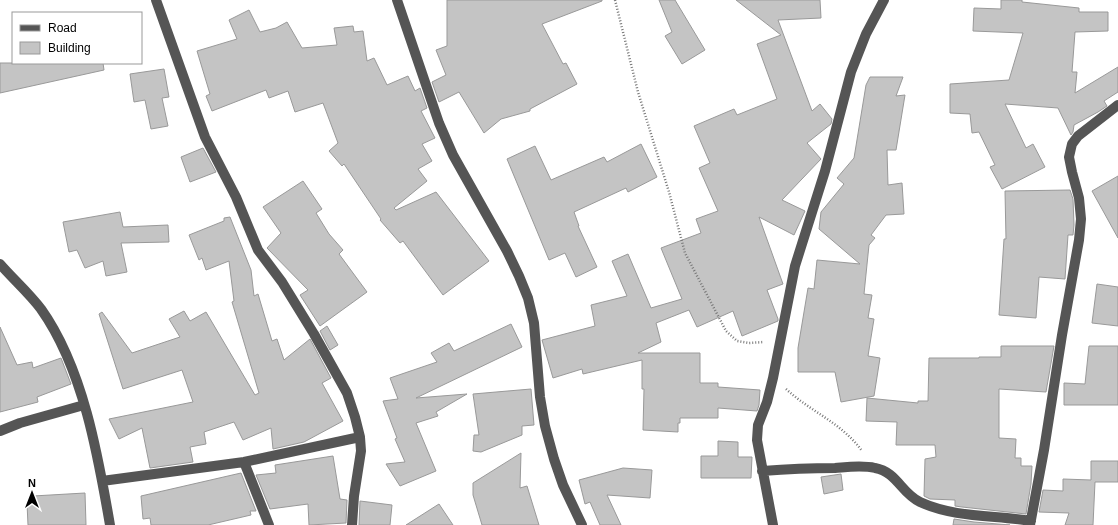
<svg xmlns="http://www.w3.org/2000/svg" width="1118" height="525" font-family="Helvetica,sans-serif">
<rect width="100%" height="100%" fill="#fff"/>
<!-- building -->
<path fill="#c4c4c4" stroke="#999" d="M447 0H602V1L542 24 563 64 566 63 577 84 530 109V111L501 119 484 133 459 92 439 102 432 82 446 75 436 50 447 46Z
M659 0H675L705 50 682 64 665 36 672 32Z
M736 0H820L821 18 778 20 812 111 820 104 832 119 831 124 807 143 821 159 782 200 805 211 794 235 759 217 783 284 767 290 778 319V321L742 336 733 311 697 327 689 310 656 323 661 342 638 353H700V383H718V387L760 390 759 405 757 411 718 408V418H680V423H678V432L643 430 644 389H642V360L583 374 582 369 553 378 542 340 595 326 591 305 627 296 612 261 628 254 651 308 682 299 661 248 701 233 696 219 718 211 699 168 710 163 694 126 734 109 737 115 777 99 757 44 781 35Z
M1001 0H1022V2L1079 8V12H1108V31L1075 32 1072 72H1077L1075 93 1118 67V92L1104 101 1107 106 1098 112 1074 125 1073 132 1071 135 1058 108 1005 104 1026 148 1033 144 1045 167 1002 189 990 167 995 165 979 132 972 133 970 114 950 113V84L1009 80 1023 33 973 31 974 8 1001 9Z
M249 10 260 32 276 28 287 22 302 48 337 45 334 28 353 26 354 32 363 31 367 61 374 58 387 85 408 76 415 91 420 88 427 108 421 111 435 138 422 144 432 161 418 169 427 181 394 208 396 210 436 192 489 261 443 295 403 241 400 243 380 220 381 219 344 164 342 166 329 151 338 143 323 103 295 112 288 91 269 98 266 90 212 111 206 96 210 94 197 51 237 39 229 20Z
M0 63H103L104 70 0 93Z
M164 69 169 97 162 98 168 126 151 129 145 100 134 102 130 74Z
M870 77H903L896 96 905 95 896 150H887L888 185 902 183 904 214 886 215 871 235 875 238 869 245 864 294 872 295 868 318 874 319 868 356 880 358 874 396 841 402 835 372H798V348L808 288 814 289 817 260 860 264 819 229 821 212 844 184 837 178 854 158 866 85Z
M641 144 657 177 628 192 626 188 574 212 579 226H578L597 267 576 277 565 253 549 260 507 159 535 146 551 180 604 157 607 162Z
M203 148 216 172 190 182 181 157Z
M1118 176V238L1092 191Z
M303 181 322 209 316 213 329 234 343 250 339 254 367 292 320 326 300 295 308 290 267 248 281 233 263 207Z
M1070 190 1073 199 1074 225 1073 235H1068L1065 279 1039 277 1036 318 999 315 1004 239H1006L1005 191Z
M120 212 123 227 168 225 169 242 121 243 127 272 106 276 103 261 85 268 77 250 69 252 63 222Z
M230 217 251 270 254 296 258 294 272 341 277 339 284 360 310 339 331 378 322 383 343 421 304 442 273 449 271 428 243 440 234 422 204 432 206 444 190 447 193 462 150 468 142 428 119 439 109 419 193 402 182 370 123 389 99 314 102 312 132 353 180 337 169 319 184 311 190 321 206 312 255 395 259 393 232 302 234 301 229 261 206 270 202 258 199 260 189 235 224 221V218Z
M1097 284 1118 287V326L1092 323Z
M511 324 522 347 416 398 467 394 436 412 438 416 416 423 436 471 400 486 386 464 405 462 395 439 397 438 383 401 398 399 390 378 437 362 431 353 449 343 454 351Z
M327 326 338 345 330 350 320 331Z
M0 327 17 365 32 362 33 368 61 358 71 384 37 397 38 402 0 412Z
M1001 346H1054L1046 392 999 389V438L1016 439 1015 458H1021V466H1032L1031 484 1026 514 962 507 955 506V500L930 499 924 496 925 459 936 457 935 445H896L897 422 866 421 867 398 918 403V401H928L929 358H979V357H1001Z
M1089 346H1118V405H1064V383L1085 384Z
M531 389 534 425 522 426V435L481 452 473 451 474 435H479L473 394Z
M718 441 738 442V457H752L751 478H701V456H718Z
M521 453 520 488 527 486 539 525H482L473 495V483Z
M333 456 340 499 347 500 346 523 309 525 308 504 270 509 256 475 276 473 275 465Z
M1091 461H1118V482H1095L1093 525H1065L1069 513 1039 512 1043 490 1063 491V479L1091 480Z
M623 468 652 470 650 498 607 495 621 525H600L590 502 585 504 579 480Z
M241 473 256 511H250L251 515 208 525H151L150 518 143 519 141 496Z
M841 474 843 490 824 494 821 477Z
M85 493 86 525H28L27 503 34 502 33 496Z
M360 501 392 505 390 525H359Z
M439 504 453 525H406Z
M954 519 974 522 1010 525H953Z"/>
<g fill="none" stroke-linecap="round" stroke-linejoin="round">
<!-- path -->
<path stroke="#777" stroke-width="2.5" stroke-dasharray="1 2" stroke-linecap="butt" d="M615 0 638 92 669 192 685 253 726 331 737 341 749 343 764 342
M786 389C811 412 842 423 862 451"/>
<!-- minor -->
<path stroke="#555" stroke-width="10" d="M156 0 205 137 236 197 258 250 282 282 314 334 347 393 355 417 360 437 361 451 354 496 352 525
M397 0 439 123 453 155 507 251 519 276 528 298 534 323 540 397 545 426 554 459 563 485 582 525
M0 264C13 279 29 293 41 309 83 368 98 455 110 525
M0 431 20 423 84 405
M244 462 269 525
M762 471C787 469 811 468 835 468 848 467 862 465 875 468 897 472 901 493 920 502 955 518 994 515 1031 521
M102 481 244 462 360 437
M773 525 757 440 758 425 767 402 773 378 795 266 825 171 851 72 866 34 884 0
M1030 525 1044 450 1062 335 1079 240 1081 219 1079 198 1072 172 1069 157 1072 144 1078 136 1118 105"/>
</g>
<!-- legend -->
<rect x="12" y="12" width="130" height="52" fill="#ffffff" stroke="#999999"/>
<rect x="20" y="25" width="20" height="6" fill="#555555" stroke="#999999"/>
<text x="48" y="32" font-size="12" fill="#000000">Road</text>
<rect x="20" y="42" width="20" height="12" fill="#c4c4c4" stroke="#999999"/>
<text x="48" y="52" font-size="12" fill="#000000">Building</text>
<!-- north arrow -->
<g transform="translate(32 493)" stroke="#ffffff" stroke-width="3" paint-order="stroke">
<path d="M0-3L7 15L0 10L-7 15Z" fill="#000000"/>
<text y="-6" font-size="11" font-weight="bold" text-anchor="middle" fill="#000000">N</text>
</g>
</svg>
